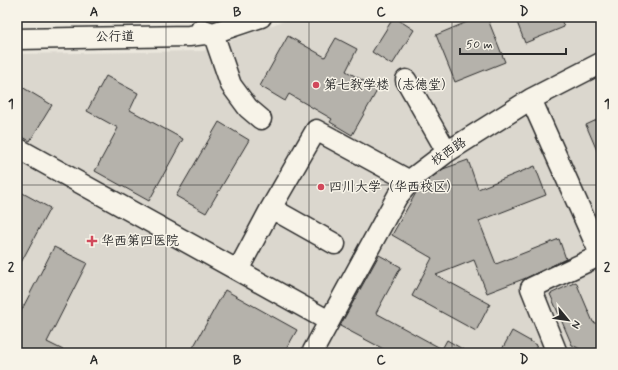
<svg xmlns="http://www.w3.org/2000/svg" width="618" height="370" font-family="Mynerve,'LXGW WenKai TC',sans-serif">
<rect width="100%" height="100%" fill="#ebe7dd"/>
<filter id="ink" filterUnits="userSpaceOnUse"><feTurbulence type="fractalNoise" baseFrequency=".025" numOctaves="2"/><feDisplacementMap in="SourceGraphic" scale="8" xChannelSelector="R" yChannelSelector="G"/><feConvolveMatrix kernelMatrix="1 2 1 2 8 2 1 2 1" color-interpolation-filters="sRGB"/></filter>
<g filter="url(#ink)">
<!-- built -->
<path fill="#dbd7ce" d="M294 17H601V353H17V54L203 51Z"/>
<!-- building -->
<path fill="#b5b2ab" stroke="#2b2b2b" d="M394 17 414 30 392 65 372 52Z
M479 17H487L505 62 455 82 436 35Z
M515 17H560L564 27 525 43Z
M288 36 325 57 336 38 357 49 346 71 378 89 352 135 330 122 332 119 289 94 285 101 260 86Z
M106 76 138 93 130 110 183 139 149 201 95 171 118 128 87 111Z
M17 84 52 105 30 141 17 134Z
M601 118V160L586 125Z
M219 122 249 140 206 213 176 196Z
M468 160 478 189 535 166 546 195 479 221 496 264 559 239 566 259 526 278 487 293 474 260 436 275 490 304 476 331 412 296 432 258 392 235 417 191 422 185 443 169Z
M17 190 50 208 17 270Z
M54 247 87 263 47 342 69 353H23L17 350V319Z
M379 255 401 267 376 313 442 349 447 340 469 353H391L340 326Z
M576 282 593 322 601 325V353H588L572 345 550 294Z
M225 290 297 330 284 353H190Z
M512 331 537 345 533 353H500Z"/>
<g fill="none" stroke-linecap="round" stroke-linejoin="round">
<defs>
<path id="minor" d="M201 29 213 33 261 17
M17 39 189 36 213 33 231 85 248 108 261 119
M406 80 447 152
M531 99 601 256
M17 148 329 321
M271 208 335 244
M238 270 271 208 316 130 410 181
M312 353 397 197 414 177 447 152 531 99 601 63
M557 353 531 288 601 255"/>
</defs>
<!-- minor casing -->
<use href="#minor" stroke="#2b2b2b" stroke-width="23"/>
<!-- minor -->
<use href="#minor" stroke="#f7f3e8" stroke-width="20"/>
</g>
</g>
<!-- grid -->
<path fill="none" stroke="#2b2b2b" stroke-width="1" stroke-opacity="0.55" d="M166 17V353M309 17V353M452 17V353M17 185H601"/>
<!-- markers -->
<g fill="#d1495b" stroke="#f7f3e8" stroke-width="1.5">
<circle cx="316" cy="85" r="4"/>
<circle cx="321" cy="187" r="4"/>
<path d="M90 235h4v4h4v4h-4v4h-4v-4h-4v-4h4z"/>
</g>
<g text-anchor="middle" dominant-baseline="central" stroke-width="3" stroke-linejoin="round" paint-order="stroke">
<!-- street labels -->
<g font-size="13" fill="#2b2b2b" stroke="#f7f3e8">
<text transform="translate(115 37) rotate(-1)">公行道</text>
<text transform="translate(449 152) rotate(-34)">校西路</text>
</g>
<!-- poi labels -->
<g font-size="13" fill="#2b2b2b" stroke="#f7f3e8" text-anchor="start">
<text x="324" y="85">第七教学楼（志德堂）</text>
<text x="329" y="187">四川大学（华西校区）</text>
<text x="101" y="241">华西第四医院</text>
</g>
</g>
<!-- margin -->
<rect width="618" height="370" fill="none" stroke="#f7f3e8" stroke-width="44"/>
<!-- north arrow -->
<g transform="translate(568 320) rotate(119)" stroke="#f7f3e8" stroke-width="3" paint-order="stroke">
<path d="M0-3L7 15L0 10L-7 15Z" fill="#2b2b2b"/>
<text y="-6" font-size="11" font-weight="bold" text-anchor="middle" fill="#2b2b2b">N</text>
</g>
<!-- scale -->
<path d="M460 48v6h106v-6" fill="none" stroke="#2b2b2b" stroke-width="2"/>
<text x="466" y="48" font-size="12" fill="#2b2b2b" stroke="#f7f3e8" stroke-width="3" paint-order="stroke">50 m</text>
<rect x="22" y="22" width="574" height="326" fill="none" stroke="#2b2b2b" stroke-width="1.5"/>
<g font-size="13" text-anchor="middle" font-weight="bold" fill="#2b2b2b">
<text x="94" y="16">A</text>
<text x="237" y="16">B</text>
<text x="381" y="16">C</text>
<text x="524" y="16">D</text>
<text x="11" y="108">1</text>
<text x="607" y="108">1</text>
<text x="11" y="271">2</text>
<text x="607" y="271">2</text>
<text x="94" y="364">A</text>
<text x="237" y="364">B</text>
<text x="381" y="364">C</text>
<text x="524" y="364">D</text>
</g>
</svg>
